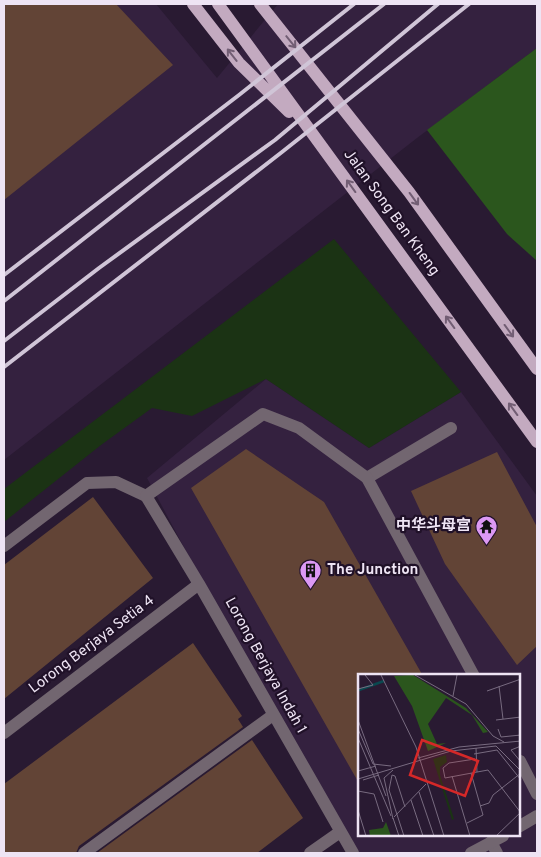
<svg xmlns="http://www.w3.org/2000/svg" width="541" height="857" font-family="Overpass,'Noto Sans SC',sans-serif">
<rect width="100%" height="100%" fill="#291a32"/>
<!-- built -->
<path fill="#34213f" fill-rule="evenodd" d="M4 4H156L217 78 278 4H537V48L417 138 4 460Z
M266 379 369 448 461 392 537 496V853H347L147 478ZM360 676H520V836H360Z"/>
<!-- green -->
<path fill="#1b3314" d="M334 239 461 392 369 448 266 379 192 416 152 408 101 445 4 522V489Z"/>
<!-- forest -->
<path fill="#2b561d" d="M537 48V261L507 234 427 130Z"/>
<!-- building -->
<path fill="#624436" d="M4 4H116L173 65 4 200Z
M246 449 324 502 423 676H360V785L191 488Z
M497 452 537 527V646L517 665 445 564 411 491Z
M93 497 153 578 4 699V565Z
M193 643 242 716 238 719 243 727 79 846 76 853H4V784Z
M252 740 303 818 257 853H97Z"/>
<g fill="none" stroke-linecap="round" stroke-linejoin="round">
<!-- lane -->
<path stroke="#726670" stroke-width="12" d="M367 478 451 428
M4 546 87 483 116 482 146 496
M491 842 497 853
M84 853 273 715"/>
<!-- street -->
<path stroke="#726670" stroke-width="12" d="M4 733 199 584
M520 761 537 794
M520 826 537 816
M310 853 340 832
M353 853 199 584 146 496 263 414 299 428 367 478 474 676
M471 853 503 836"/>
<!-- primary -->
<path stroke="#c3aac0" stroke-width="12" d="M193 4 239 63 289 112
M218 4 537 442
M260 4 409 192 537 369"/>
<!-- rail -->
<path stroke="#d0c5d7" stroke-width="4" d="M4 275 239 95 354 4
M4 301 384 4
M4 341 99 268 275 140 438 4
M4 367 282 152 469 4"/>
</g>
<!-- one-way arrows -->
<defs><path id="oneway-shaft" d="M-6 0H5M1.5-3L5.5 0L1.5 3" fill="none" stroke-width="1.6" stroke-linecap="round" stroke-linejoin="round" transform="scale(1.25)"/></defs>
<g stroke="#725e74">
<use href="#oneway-shaft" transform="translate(291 42) rotate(51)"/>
<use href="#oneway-shaft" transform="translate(232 55) rotate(-128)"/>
<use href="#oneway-shaft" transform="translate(351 186) rotate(-126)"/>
<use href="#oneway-shaft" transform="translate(414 199) rotate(54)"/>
<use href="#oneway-shaft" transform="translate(450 322) rotate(-126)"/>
<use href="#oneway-shaft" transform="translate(509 331) rotate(54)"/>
<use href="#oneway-shaft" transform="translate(513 409) rotate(-126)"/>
</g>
<!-- icons -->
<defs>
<symbol id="temple-pin" viewBox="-11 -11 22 30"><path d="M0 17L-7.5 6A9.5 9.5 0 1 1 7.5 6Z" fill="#dc99f4" stroke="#201128"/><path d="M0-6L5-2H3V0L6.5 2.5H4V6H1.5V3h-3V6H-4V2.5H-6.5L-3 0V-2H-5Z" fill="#111"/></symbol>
<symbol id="building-pin" viewBox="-11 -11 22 30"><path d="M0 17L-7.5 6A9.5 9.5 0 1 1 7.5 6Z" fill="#dc99f4" stroke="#201128"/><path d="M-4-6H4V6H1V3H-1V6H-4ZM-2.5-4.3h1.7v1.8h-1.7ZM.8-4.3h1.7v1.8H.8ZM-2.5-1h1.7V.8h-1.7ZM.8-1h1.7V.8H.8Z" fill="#111"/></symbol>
</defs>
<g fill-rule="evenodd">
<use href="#temple-pin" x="474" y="514" width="25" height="34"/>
<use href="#building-pin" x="298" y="558" width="25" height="34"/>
</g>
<g text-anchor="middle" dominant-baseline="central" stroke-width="4.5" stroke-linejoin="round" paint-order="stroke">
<!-- street labels -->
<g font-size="15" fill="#eee4f4" stroke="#201128">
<text transform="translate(391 213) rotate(54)">Jalan Song Ban Kheng</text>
<text transform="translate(92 645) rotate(-37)">Lorong Berjaya Setia 4</text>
<text transform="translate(265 666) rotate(61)">Lorong Berjaya Indah 1</text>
</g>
<!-- poi labels -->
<g font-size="15" font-weight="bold" fill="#eee4f4" stroke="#201128" text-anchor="end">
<text x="471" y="526">中华斗母宫</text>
<text x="327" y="570" text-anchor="start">The Junction</text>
</g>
</g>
<!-- overview -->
<g transform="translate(358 674)">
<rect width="162" height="162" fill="#291a32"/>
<path d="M88 81 89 88 82 93V101L96 145 94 146 75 85Z" fill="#1b3314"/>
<path d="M55 1 108 34 130 58 125 59 114 41 88 24 70 50 79 70 88 69 70 77 54 32 36 2ZM28 148 33 162H12L11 156 25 154Z" fill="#2b561d"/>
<path fill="none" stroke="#0a484f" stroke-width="2.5" d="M1 16 26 7"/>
<path fill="none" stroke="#786b80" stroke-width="1" d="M23 1 58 73 86 162M57 1 108 30 135 62 146 68M141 12 145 45M0 15 15 11 7 1M129 17 163 5M95 22 99 1M0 46 28 122M138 46 163 43M0 55 15 90 33 92M140 55 143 63 163 61M0 64 33 142M163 72 153 76 163 88M118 74 119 98M116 80 139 76 163 106M60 84 101 73 163 67M117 85 91 89 85 94 87 104 130 96 163 139M0 97 18 92M94 102 112 162M0 105 93 77 138 72 163 97M5 106 21 101M0 117 16 120 25 148M61 118 76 162M53 126 65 162M122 132 131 129 135 121 163 99M0 136 8 162M36 143 68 110M35 144 41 162M35 145 26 104 35 96M109 149 125 141 113 99M46 162 31 116 34 101 37 102 47 133M138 162 163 138"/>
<path fill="#d62828" fill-opacity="0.15" stroke="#d62828" stroke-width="2.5" d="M64 66 120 87 107 122 52 101Z"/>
<rect width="162" height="162" fill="none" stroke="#eee4f4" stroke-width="2.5"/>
</g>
<!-- border -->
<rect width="541" height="857" fill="none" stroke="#eee4f4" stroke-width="10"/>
</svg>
